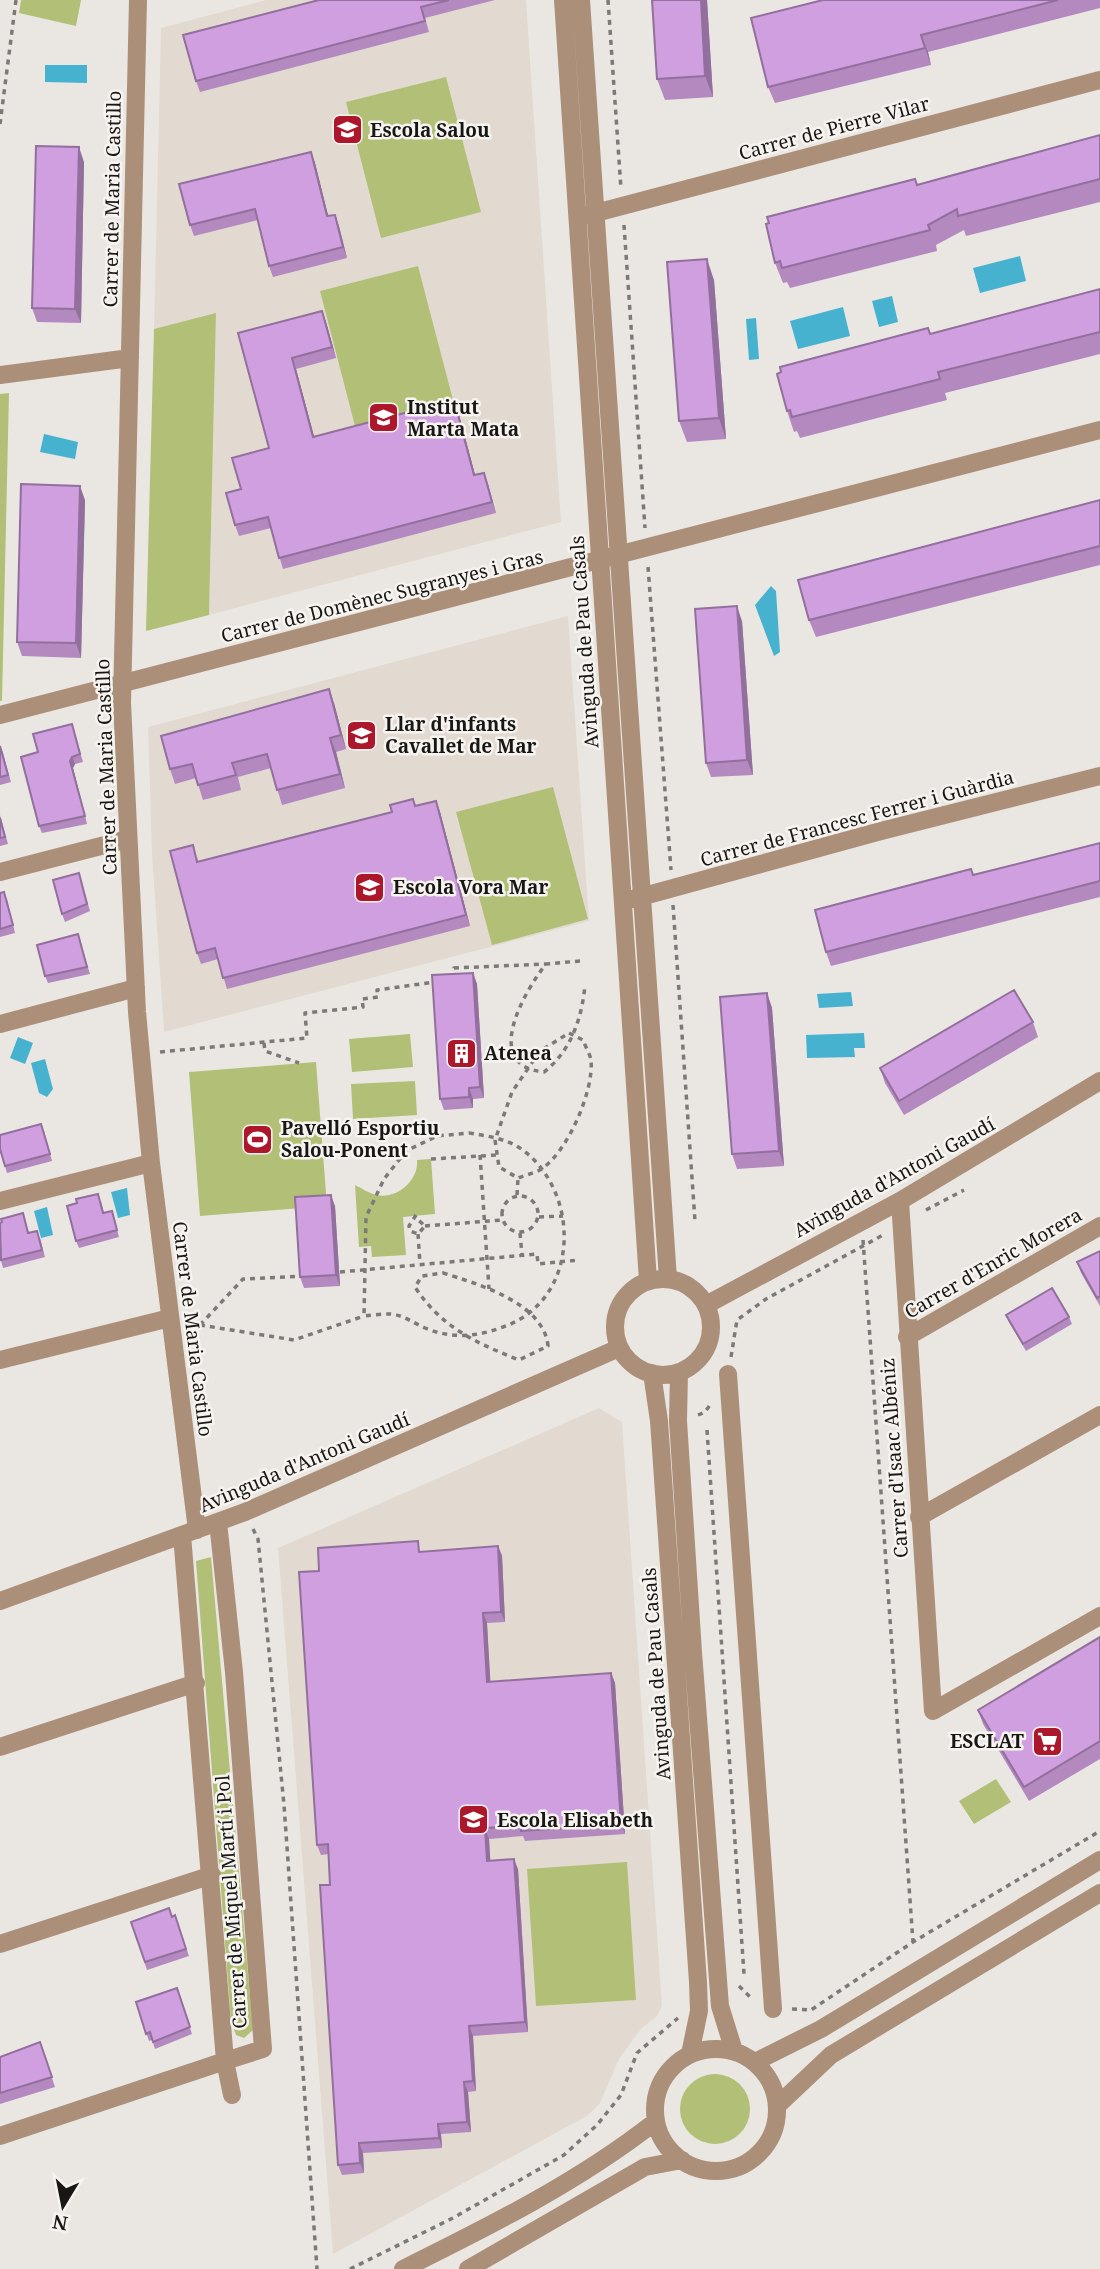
<svg xmlns="http://www.w3.org/2000/svg" width="1100" height="2269" font-family="'Noto Serif',serif">
<rect width="100%" height="100%" fill="#eae7e3"/>
<!-- built -->
<path fill="#e2dad0" d="M266 0H526L561 522 209 615 216 314 154 329 161 28Z
M568 616 589 921 164 1032 152 854 148 727Z
M599 1408 622 1422 662 2006 657 2016 641 2029 619 2059 600 2103 587 2116 333 2254 278 1548Z"/>
<!-- green -->
<path fill="#b1c076" d="M21 0H81L76 26 19 13Z
M446 77 481 212 381 238 346 102Z
M418 266 453 400 355 426 320 291Z
M216 313 209 615 146 631 154 329Z
M9 393 2 701H0V394Z
M553 787 588 919 492 945 456 812Z
M410 1034 413 1067 352 1072 349 1039Z
M316 1062 327 1206 200 1216 189 1072Z
M415 1081 417 1115 353 1119 351 1084Z
M431 1159 435 1214 403 1217 406 1255 372 1257 371 1246 359 1247 355 1185C361 1188 369 1193 376 1195 397 1200 419 1180 417 1160Z
M211 1557 253 2030 244 2038 236 2035 231 2021 196 1561Z
M996 1779 1011 1802 974 1824 959 1801Z
M627 1862 636 2000 536 2006 527 1869Z
M680 2109a35 35 0 1 1 70 0a35 35 0 1 1-70 0Z"/>
<!-- water -->
<path fill="#47b2cf" d="M45 65H87V83L45 82Z
M1020 256 1026 281 980 293 973 268Z
M892 296 898 322 879 327 872 301Z
M843 307 850 336 798 349 790 321Z
M756 318 759 359 749 360 746 319Z
M44 434 78 442 75 459 40 452Z
M771 586 776 591 780 652 774 656 755 605Z
M851 992 853 1006 819 1008 817 994Z
M864 1033 865 1048H854L855 1057 807 1058 806 1035Z
M18 1037 33 1043 25 1064 10 1058Z
M45 1059 53 1089 47 1097 39 1093 31 1063Z
M127 1188 130 1215 118 1218 111 1192Z
M47 1207 53 1235 41 1238 34 1211Z"/>
<g fill="none" stroke-linecap="round" stroke-linejoin="round">
<!-- path -->
<path stroke="#7c7a78" stroke-width="3.5" stroke-dasharray="5 5" stroke-linecap="butt" d="M608 0 621 189
M0 124 16 0
M624 225 645 528
M648 567 671 870
M673 905 695 1221
M580 961 546 964C524 992 481 1066 544 1072 571 1051 582 1018 585 985
M455 978 454 968 546 964
M569 1033 583 1040C585 1046 590 1054 591 1060 594 1091 568 1150 543 1168 536 1173 525 1175 518 1178L499 1167 495 1140 512 1092 540 1051Z
M264 1043 265 1051 299 1063
M160 1052 307 1038 305 1013 363 1007 362 999 378 997 377 990 435 982
M469 1133C488 1136 509 1139 524 1151 582 1196 579 1301 503 1327 476 1337 452 1339 425 1328 413 1323 404 1315 390 1314 382 1314 372 1315 364 1316L366 1217 384 1179 406 1151 437 1136Z
M480 1155 489 1289
M431 1159 497 1155
M517 1195 518 1178
M502 1214a18 18 0 1 1 36 0a18 18 0 1 1-36 0Z
M926 1210 964 1190
M416 1215 409 1226 410 1231 418 1234 425 1226 416 1218
M539 1217 563 1216
M425 1226 502 1220
M520 1233 522 1255
M418 1234 420 1264
M863 1240 913 1942
M340 1272 537 1254 538 1264 579 1260
M443 1273C478 1284 544 1303 548 1346L519 1360C476 1343 441 1327 415 1287L422 1276Z
M200 1325 294 1340 364 1316
M200 1325 243 1279 303 1276
M731 1357 737 1320 766 1299 883 1235
M698 1415 705 1412 710 1405
M707 1430 744 1974
M253 1529 258 1539 284 1805 317 2269
M739 1986 753 2000
M792 2009 811 2010 913 1942 1100 1831
M350 2269 453 2218 564 2155 597 2125 621 2095 637 2053 678 2018"/>
<!-- minor -->
<path stroke="#ac8f79" stroke-width="18" d="M138 0 122 703 137 1012 151 1163 197 1530
M563 0 648 1281
M581 0 668 1279
M588 215 1100 80
M0 375 130 358
M0 715 1100 430
M0 872 128 839
M633 899 881 831 1100 776
M0 1024 136 988
M0 1201 151 1163
M900 1201 933 1711 1100 1616
M615 1327a48 48 0 1 1 96 0a48 48 0 1 1-96 0Z
M706 1305 900 1201 1100 1081
M907 1337 1100 1226
M0 1360 170 1318
M679 1372 678 1421 693 1652 720 2006 734 2051
M652 1373 659 1421 698 1982 699 2011 690 2054
M728 1374 773 2009
M919 1517 1100 1415
M182 1535 225 2061 263 2049 234 1672 218 1522
M0 1601 245 1512 619 1348
M0 1747 196 1683
M0 1944 212 1875
M655 2110a61 61 0 1 1 122 0a61 61 0 1 1-122 0Z
M755 2062 821 2029 1100 1860
M778 2105 831 2055 1100 1893
M0 2136 225 2061 232 2095
M403 2269C490 2226 580 2181 656 2121
M468 2269 645 2167 682 2160"/>
</g>
<!-- wall -->
<path fill="#b389c0" d="M319 0H495L425 18 429 32 200 92 196 81Z
M652 0H707L713 97 665 100 657 79Z
M823 0H1100V8L928 52 931 65 775 103 768 87Z
M1100 135V202L966 236 964 230 936 245 937 251 790 288 787 282 783 283 775 263 917 185Z
M311 152 315 163 328 216 335 215 347 258 273 277 269 266 258 220 194 236 190 225Z
M84 162 81 323 37 322 32 308Z
M714 280 726 439 687 442 679 421Z
M1100 289V354L945 393 947 400 800 438 797 431 794 432 787 411 930 334Z
M326 322 336 358 296 369 314 436 458 411 475 475 484 473 496 513 283 569 271 528 239 536 235 525 241 489 269 448 238 333Z
M85 500 81 658 22 656 17 642Z
M1100 500V565L816 637 809 620Z
M742 621 753 775 711 777 706 763Z
M334 703 346 749 336 752 345 788 282 805 271 768 238 777 241 790 203 800 196 778 175 784 170 769Z
M72 724 83 762 75 764 73 768 87 824 42 833 39 826 38 752Z
M0 746 3 753 11 782 0 785Z
M413 799 416 806 436 801 440 812 470 926 227 989 218 959 201 964 197 953V856L198 862 392 812Z
M0 815 8 844 0 846Z
M1100 843V897L831 966 826 952 973 875Z
M79 873 90 911 65 922 62 914Z
M0 893 7 899 15 933 0 937Z
M78 934 90 974 48 983 45 976Z
M473 973 477 984 484 1098 473 1099V1108L444 1110 440 1099Z
M767 993 772 1008 784 1166 737 1169 732 1154Z
M1033 1022 1038 1037 904 1115 885 1083 880 1068Z
M44 1131 52 1161 7 1173 5 1166Z
M101 1201 104 1213 112 1211 119 1237 79 1248 76 1241Z
M335 1206 340 1286 304 1288 300 1277Z
M23 1213 29 1233 40 1238 45 1257 3 1268 0 1257Z
M1100 1251V1306L1081 1273 1077 1262Z
M1006 1315 1069 1317 1072 1324 1026 1351 1009 1322Z
M498 1546 502 1556 505 1622 487 1623 490 1682 611 1673 615 1683 625 1834 525 1841 523 1836 489 1839 490 1861 518 1869 528 2032 473 2036 476 2091 468 2092 471 2132 441 2134 442 2148 363 2153 364 2173 342 2175 338 2165 330 1885 329 1854 321 1855 317 1845 319 1571 422 1552Z
M1100 1637V1759L1029 1801 983 1724 978 1710Z
M175 1915 189 1956 147 1970 131 1922Z
M177 1988 192 2034 155 2049 152 2040 149 2041 136 2002Z
M40 2042 55 2087 0 2104V2057Z"/>
<!-- shaded-wall -->
<path fill="#926f9c" d="M701 0H707L713 97 705 76Z
M921 35 928 52 931 65 925 48Z
M79 147 84 162 81 323 75 309Z
M311 152 315 163 331 227 327 216Z
M335 215 339 226 347 258 343 247Z
M707 259 714 280 726 439 719 418Z
M322 311 326 322 336 358 332 347Z
M292 358 296 369 317 448 313 437Z
M454 400 458 411 478 486 474 475Z
M484 473 488 484 496 513 492 502Z
M80 486 85 500 81 658 76 643Z
M737 606 742 621 753 775 747 760Z
M329 689 334 703 346 749 341 735Z
M330 738 336 752 345 788 340 774Z
M72 757 75 764 73 768 87 824 70 761Z
M436 801 440 812 470 926 466 915Z
M473 973 477 984 484 1098 480 1087Z
M767 993 772 1008 784 1166 779 1151Z
M469 1088 473 1099V1108L469 1097Z
M331 1195 335 1206 340 1286 336 1275Z
M498 1546 502 1556 505 1622 501 1612Z
M483 1613 487 1623 491 1692 487 1682Z
M611 1673 615 1683 625 1834 621 1824Z
M485 1828 489 1839 491 1871 487 1861Z
M514 1859 518 1869 528 2032 525 2022Z
M469 2026 473 2036 476 2091 473 2081Z
M464 2082 468 2092 471 2132 467 2122Z
M438 2124 441 2134 442 2148 439 2138Z
M359 2143 363 2153 364 2173 360 2163Z"/>
<!-- building -->
<path fill="#d09fdf" stroke="#926f9c" stroke-width="2" d="M319 0H449L421 7 425 21 196 81 183 35Z
M652 0H701L705 76 657 79Z
M823 0H1058L921 35 925 48 768 87 751 18Z
M1100 135V179L958 216 957 209 928 225 930 230 782 268 780 261 775 263 766 224 769 223 767 217 915 179 917 185Z
M36 146 79 147 75 309 32 308Z
M311 152 327 216 335 215 343 247 269 266 255 209 190 225 179 184Z
M707 259 719 418 679 421 667 262Z
M1100 289V332L938 372 940 379 792 417 790 410 787 411 777 374 781 372 780 367 928 328 930 334Z
M322 311 332 347 292 358 313 437 454 400 474 475 484 473 492 502 279 558 268 517 235 525 226 493 241 489 232 458 269 448 238 333Z
M21 484 80 486 76 643 17 642Z
M1100 500V546L809 620 798 580Z
M737 606 747 760 706 763 695 609Z
M329 689 341 735 330 738 340 774 277 790 267 754 232 763 236 775 198 785 192 764 170 769 161 736Z
M72 724 80 754 72 757 70 761 85 816 39 826 21 757 38 752 33 734Z
M0 746 8 775 0 777Z
M413 799 415 806 436 801 466 915 223 978 215 948 197 953 170 851 193 845 197 862 392 812 390 805Z
M0 818 5 837 0 838Z
M1100 843V881L826 952 815 910 971 869 973 875Z
M79 873 87 904 62 914 53 880Z
M4 892 13 925 0 929V893Z
M78 934 87 967 45 976 37 945Z
M473 973 480 1087 469 1088V1097L440 1099 432 975Z
M1014 990 1033 1022 899 1101 880 1068Z
M767 993 779 1151 732 1154 720 997Z
M41 1124 50 1154 5 1166 0 1149V1135Z
M98 1194 103 1213 112 1211 117 1230 76 1241 67 1206 77 1203 76 1199Z
M331 1195 336 1275 300 1277 295 1197Z
M23 1213 28 1233 37 1231 42 1250 1 1260 0 1223 2 1222 1 1219Z
M1100 1251V1296L1097 1298 1077 1262Z
M1052 1288 1069 1317 1023 1344 1006 1315Z
M418 1541 419 1552 498 1546 501 1612 483 1613 487 1682 611 1673 621 1824 521 1831V1826L485 1828 487 1861 514 1859 525 2022 469 2026 473 2081 464 2082 467 2122 438 2124 439 2138 359 2143 360 2163 338 2165 320 1885H330L328 1844 317 1845 299 1572 319 1571 318 1548Z
M1100 1637V1741L1024 1787 978 1710Z
M169 1908 172 1917 175 1915 186 1949 145 1962 131 1922Z
M177 1988 190 2027 153 2042 150 2032 146 2034 136 2002Z
M40 2042 52 2077 0 2093V2057Z"/>
<!-- icons -->
<defs>
<symbol id="school-square" viewBox="-11 -11 22 22"><rect x="-9" y="-9" width="18" height="18" rx="4" fill="#ac172c" stroke="#f7f4f0"/><path d="M0-5L7-2L0 1L-7-2ZM-4 1L0 2.5L4 1V4Q0 6-4 4Z" fill="#fff"/></symbol>
<symbol id="building-square" viewBox="-11 -11 22 22"><rect x="-9" y="-9" width="18" height="18" rx="4" fill="#ac172c" stroke="#f7f4f0"/><path d="M-4-6H4V6H1V3H-1V6H-4ZM-2.5-4.3h1.7v1.8h-1.7ZM.8-4.3h1.7v1.8H.8ZM-2.5-1h1.7V.8h-1.7ZM.8-1h1.7V.8H.8Z" fill="#fff"/></symbol>
<symbol id="stadium-square" viewBox="-11 -11 22 22"><rect x="-9" y="-9" width="18" height="18" rx="4" fill="#ac172c" stroke="#f7f4f0"/><path d="M0-5a6.5 5 0 1 0 0 10a6.5 5 0 1 0 0-10ZM-3.5-1.8h7v3.6h-7Z" fill="#fff"/></symbol>
<symbol id="supermarket-square" viewBox="-11 -11 22 22"><rect x="-9" y="-9" width="18" height="18" rx="4" fill="#ac172c" stroke="#f7f4f0"/><path d="M-6-5.5h2.5l.6 2H6L4.5 2H-2.5L-4.4-4H-6ZM-1.5 3.2a1.3 1.3 0 1 0 .1 0ZM3 3.2a1.3 1.3 0 1 0 .1 0Z" fill="#fff"/></symbol>
</defs>
<g fill-rule="evenodd">
<use href="#school-square" x="330" y="112" width="35" height="35"/>
<use href="#school-square" x="366" y="400" width="35" height="35"/>
<use href="#school-square" x="344" y="718" width="35" height="35"/>
<use href="#school-square" x="352" y="870" width="35" height="35"/>
<use href="#building-square" x="444" y="1036" width="35" height="35"/>
<use href="#stadium-square" x="240" y="1122" width="35" height="35"/>
<use href="#supermarket-square" x="1030" y="1724" width="35" height="35"/>
<use href="#school-square" x="456" y="1802" width="35" height="35"/>
</g>
<g text-anchor="middle" dominant-baseline="central" stroke-width="5" stroke-linejoin="round" paint-order="stroke">
<!-- street labels -->
<g font-size="19" fill="#181716" stroke="#f7f4f0">
<text transform="translate(834 128) rotate(-15)">Carrer de Pierre Vilar</text>
<text transform="translate(112 199) rotate(-89)">Carrer de Maria Castillo</text>
<text transform="translate(382 596) rotate(-14)">Carrer de Domènec Sugranyes i Gras</text>
<text transform="translate(584 642) rotate(-94)">Avinguda de Pau Casals</text>
<text transform="translate(106 767) rotate(-92)">Carrer de Maria Castillo</text>
<text transform="translate(857 818) rotate(-15)">Carrer de Francesc Ferrer i Guàrdia</text>
<text transform="translate(894 1177) rotate(-29)">Avinguda d'Antoni Gaudí</text>
<text transform="translate(993 1263) rotate(-30)">Carrer d'Enric Morera</text>
<text transform="translate(193 1329) rotate(83)">Carrer de Maria Castillo</text>
<text transform="translate(894 1458) rotate(-94)">Carrer d'Isaac Albéniz</text>
<text transform="translate(304 1462) rotate(-23)">Avinguda d'Antoni Gaudí</text>
<text transform="translate(656 1674) rotate(-94)">Avinguda de Pau Casals</text>
<text transform="translate(231 1902) rotate(-94)">Carrer de Miquel Martí i Pol</text>
</g>
<!-- poi labels -->
<g font-size="19" font-weight="bold" fill="#181716" stroke="#f7f4f0" text-anchor="start">
<text x="370" y="130">Escola Salou</text>
<text x="407" y="407">Institut<tspan x="407" dy="22">Marta Mata</tspan></text>
<text x="385" y="724">Llar d'infants<tspan x="385" dy="22">Cavallet de Mar</tspan></text>
<text x="393" y="887">Escola Vora Mar</text>
<text x="484" y="1053">Atenea</text>
<text x="281" y="1128">Pavelló Esportiu<tspan x="281" dy="22">Salou-Ponent</tspan></text>
<text x="1024" y="1741" text-anchor="end">ESCLAT</text>
<text x="497" y="1820">Escola Elisabeth</text>
</g>
</g>
<!-- north arrow -->
<g transform="translate(63 2206) rotate(190)" stroke="#f7f4f0" stroke-width="5" paint-order="stroke">
<path d="M0-5L12 26L0 18L-12 26Z" fill="#181716"/>
<text y="-10" font-size="19" font-weight="bold" text-anchor="middle" fill="#181716">N</text>
</g>
</svg>
